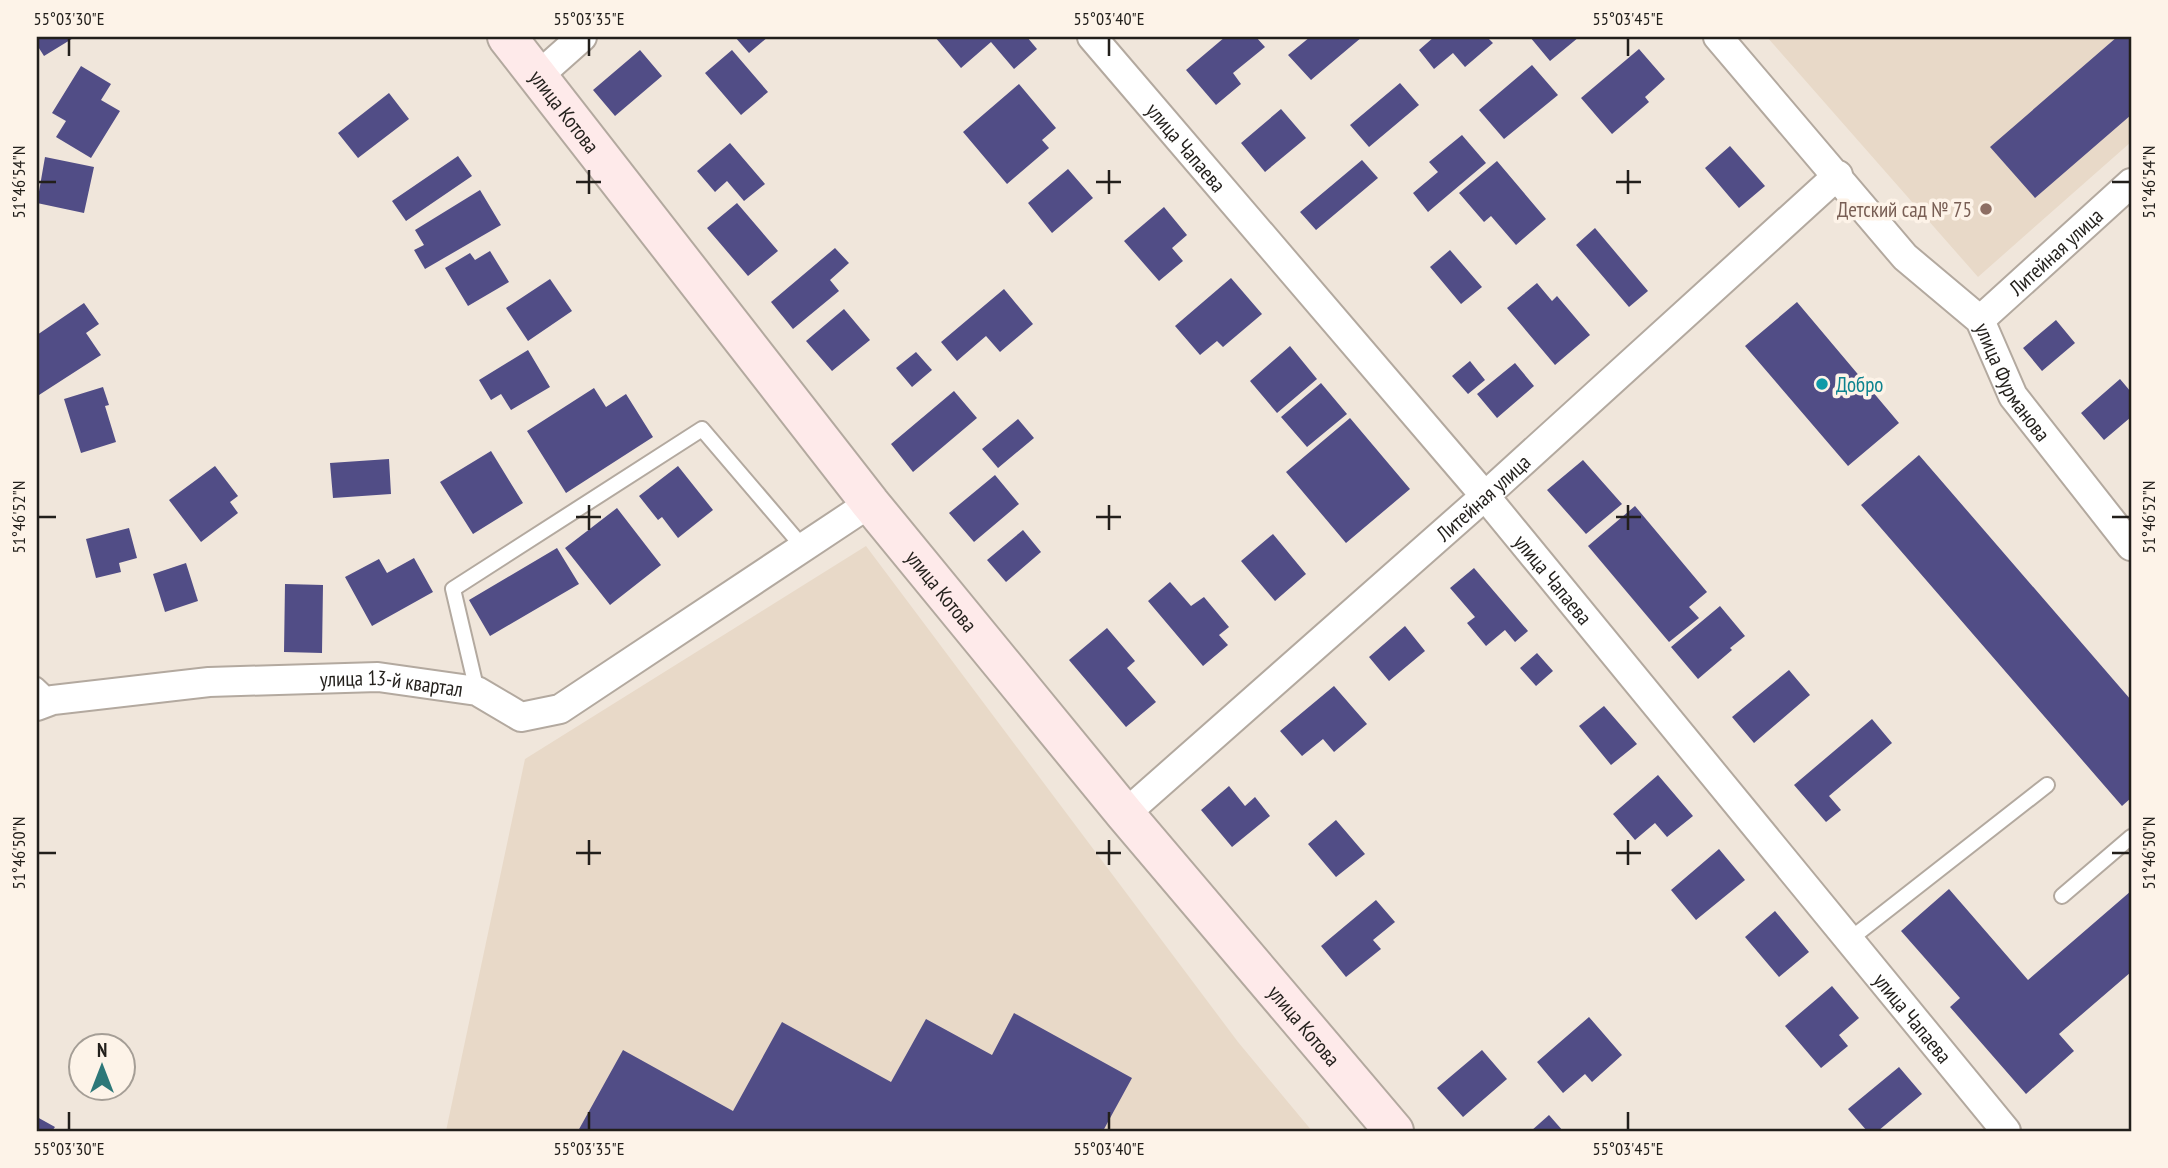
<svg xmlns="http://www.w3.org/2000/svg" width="2168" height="1168" font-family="'PT Sans Narrow',sans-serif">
<rect width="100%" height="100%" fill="#f0e6db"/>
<!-- built -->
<path fill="#e8d9c8" d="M1767 37H2131V142L1978 277Z
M866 546 1238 1042 1312 1131H446L525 759Z"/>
<!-- building -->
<path fill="#514d86" d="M37 37H75L44 56 37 45Z
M735 37H768L749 53Z
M935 37H1027L1037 49 1014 69 991 42 961 68Z
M1225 37H1256L1265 47 1233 73 1241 84 1216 105 1186 70Z
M1310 37H1362L1311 80 1288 55Z
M1434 37H1487L1493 43 1465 67 1453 53 1434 69 1419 50Z
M1530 37H1579L1550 61Z
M2117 37H2131V115L2035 198 1990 147Z
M1639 49 1665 79 1645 97 1649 102 1612 134 1581 98Z
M640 50 662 76 615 116 593 90Z
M732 50 768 92 741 115 705 73Z
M1532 65 1558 95 1504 139 1479 110Z
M81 66 111 84 101 100 120 111 91 158 56 137 66 121 52 113Z
M1400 83 1419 105 1369 147 1350 125Z
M1019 84 1056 128 1042 140 1049 148 1007 184 963 132Z
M389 93 409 119 358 158 338 133Z
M1281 109 1306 138 1265 172 1241 143Z
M1462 135 1486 163 1428 212 1413 193 1438 172 1429 162Z
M730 143 765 184 744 201 727 181 715 192 697 171Z
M1730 146 1765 186 1739 208 1705 168Z
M458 156 472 176 406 221 392 201Z
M45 157 94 167 84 213 37 203Z
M1362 160 1378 178 1316 230 1300 212Z
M1497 161 1546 219 1516 245 1491 216 1484 222 1459 193Z
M1068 169 1093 198 1052 233 1028 203Z
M480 190 501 225 425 269 414 250 424 245 415 230Z
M737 203 778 251 748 276 707 228Z
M1164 207 1187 235 1172 248 1183 261 1159 281 1124 241Z
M1595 228 1648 291 1629 307 1576 245Z
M835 248 849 263 830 280 839 291 793 329 771 302Z
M1450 250 1482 287 1461 304 1430 267Z
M490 251 509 282 468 306 445 268 470 253 475 260Z
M1231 278 1262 314 1223 347 1217 341 1200 355 1175 326Z
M550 279 572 311 528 341 506 308Z
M1537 283 1552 301 1557 296 1590 335 1555 365 1507 308Z
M1004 289 1033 324 1000 352 986 336 957 361 941 342Z
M1797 302 1899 423 1848 466 1745 346Z
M84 303 99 324 86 333 101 355 39 395 37 391V335Z
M844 309 870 340 832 371 806 341Z
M2056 320 2075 343 2042 371 2023 348Z
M1290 346 1317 379 1277 413 1250 381Z
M528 350 550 387 511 410 501 394 491 400 479 380Z
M916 352 932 370 912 387 896 368Z
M1470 361 1485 380 1468 394 1452 376Z
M1515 363 1534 386 1497 418 1477 394Z
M2120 379 2131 392V417L2104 440 2081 413Z
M1321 383 1347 414 1307 447 1281 417Z
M103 387 109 405 105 406 116 442 81 453 64 399Z
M594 388 606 407 626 394 653 437 566 493 527 431Z
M954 391 977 418 913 472 891 444Z
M1350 418 1410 489 1346 543 1286 472Z
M1018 419 1034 438 998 468 982 449Z
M491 451 523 503 473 534 440 482Z
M1919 455 2131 700V798L2122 806 1861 505Z
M389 459 391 494 333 498 330 463Z
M1583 460 1622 504 1586 534 1547 490Z
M215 466 238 496 230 502 238 513 201 542 169 500Z
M678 466 713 510 678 538 662 517 658 520 639 496Z
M995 475 1019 504 974 542 949 513Z
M1635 506 1707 592 1689 607 1699 618 1669 642 1588 546Z
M617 508 661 565 610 605 565 548Z
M129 528 137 558 119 563 121 572 96 578 86 539Z
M1023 530 1041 552 1006 582 987 560Z
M1273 534 1306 574 1275 601 1241 561Z
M557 548 579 584 490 636 469 600Z
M414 558 433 592 372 626 345 577 379 559 387 573Z
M186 563 198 601 165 612 153 574Z
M1474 568 1528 631 1515 642 1505 630 1486 646 1467 623 1475 617 1450 588Z
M1170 582 1191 606 1204 597 1229 627 1219 635 1228 645 1203 666 1148 601Z
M285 584 323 585 322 653 284 652Z
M1720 606 1745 636 1730 648 1732 650 1698 679 1671 647Z
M1405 626 1425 651 1389 681 1369 657Z
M1107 628 1135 661 1127 668 1156 702 1126 727 1069 660Z
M1537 653 1553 671 1536 686 1520 668Z
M1789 670 1810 695 1754 743 1732 717Z
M1334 686 1367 724 1334 752 1323 739 1302 756 1280 731Z
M1604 706 1637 744 1611 765 1579 726Z
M1872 719 1892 743 1829 796 1841 810 1826 822 1794 785Z
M1658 775 1693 816 1667 837 1655 823 1635 840 1613 814Z
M1229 786 1245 806 1255 797 1270 816 1232 847 1201 810Z
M1336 820 1365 854 1336 877 1308 844Z
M1719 849 1745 880 1696 920 1671 890Z
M1949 889 2028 980 2131 891V972L2059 1034 2074 1051 2026 1094 1950 1007 1960 998 1901 931Z
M1376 900 1395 922 1373 940 1381 949 1346 977 1321 946Z
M1775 911 1809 952 1779 977 1745 937Z
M1832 986 1859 1018 1839 1035 1848 1046 1821 1068 1785 1026Z
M1014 1013 1132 1078 1103 1131H578L623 1050 733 1111 782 1022 891 1082 926 1019 992 1055Z
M1589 1017 1622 1055 1592 1082 1585 1074 1563 1093 1537 1062Z
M1482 1050 1507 1079 1463 1117 1437 1088Z
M1899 1067 1922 1094 1878 1131H1867L1848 1109Z
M1549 1115 1563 1131H1531Z
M37 1117 55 1127 52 1131H37Z"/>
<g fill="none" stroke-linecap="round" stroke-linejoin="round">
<defs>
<path id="lane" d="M37 685 53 700
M477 691 453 589 702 429 802 546
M2062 896 2131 837
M1849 940 2047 785"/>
<g id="street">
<path id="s1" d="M1092 37 1485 496 2006 1131"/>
<path id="s2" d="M1718 37 1905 257 1980 320 2013 396 2131 546"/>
<path d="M537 77 582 37"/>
<path id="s3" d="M1980 320 2131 183"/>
<path id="s4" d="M37 706 53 700 209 682 378 677 477 691 521 717 560 709 870 503"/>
<path id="s5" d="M1125 814 1485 496 1838 175"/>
</g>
<g id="secondary">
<path id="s6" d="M507 37 870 503 1125 814 1394 1131"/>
</g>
</defs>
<!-- lane casing -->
<use href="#lane" stroke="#b3a99f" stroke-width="18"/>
<!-- street casing -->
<use href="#street" stroke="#b3a99f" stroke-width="32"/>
<!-- secondary casing -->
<use href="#secondary" stroke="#b3a99f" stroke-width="42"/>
<!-- lane -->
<use href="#lane" stroke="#fff" stroke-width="14"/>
<!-- street -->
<use href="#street" stroke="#fff" stroke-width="28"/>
<!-- secondary -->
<use href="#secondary" stroke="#feeaea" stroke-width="38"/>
</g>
<!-- ticks -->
<path fill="none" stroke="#221f1b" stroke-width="2.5" d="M69 38V56M589 38V56M1109 38V56M1628 38V56M589 170V194M1109 170V194M1628 170V194M38 182H56M576 182H601M1096 182H1121M1616 182H1641M2112 182H2130M589 505V530M1109 505V530M1628 505V530M38 517H56M576 517H601M1096 517H1121M1616 517H1641M2112 517H2130M589 840V865M1109 840V865M1628 840V865M38 853H56M576 853H601M1096 853H1121M1616 853H1641M2112 853H2130M69 1112V1130M589 1112V1130M1109 1112V1130M1628 1112V1130"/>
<!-- markers -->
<circle fill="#8d6e63" stroke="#fdf3e8" stroke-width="2.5" cx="1986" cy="209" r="7"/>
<circle fill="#0f9aa8" stroke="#fdf3e8" stroke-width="2.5" cx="1822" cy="384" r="7"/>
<g text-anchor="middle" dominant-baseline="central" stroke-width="7" stroke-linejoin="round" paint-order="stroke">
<!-- street labels -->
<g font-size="21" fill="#221f1b" stroke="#fdf3e8">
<text stroke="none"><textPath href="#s6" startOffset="94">улица Котова</textPath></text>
<text stroke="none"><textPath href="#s1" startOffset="145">улица Чапаева</textPath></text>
<text stroke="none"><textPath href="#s3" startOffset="102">Литейная улица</textPath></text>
<text stroke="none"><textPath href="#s2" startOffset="457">улица Фурманова</textPath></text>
<text stroke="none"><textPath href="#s5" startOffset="478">Литейная улица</textPath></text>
<text stroke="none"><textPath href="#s1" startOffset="712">улица Чапаева</textPath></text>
<text stroke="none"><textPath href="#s6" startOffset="704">улица Котова</textPath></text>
<text stroke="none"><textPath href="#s4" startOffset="357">улица 13-й квартал</textPath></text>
<text stroke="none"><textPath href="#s1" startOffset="1279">улица Чапаева</textPath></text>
<text stroke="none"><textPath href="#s6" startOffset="1270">улица Котова</textPath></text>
</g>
<!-- education labels -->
<g font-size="21" fill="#785e54" stroke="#fdf3e8" text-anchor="end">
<text x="1972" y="209">Детский сад № 75</text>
</g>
<!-- culture labels -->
<g font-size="21" fill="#0d838f" stroke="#fdf3e8" text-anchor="start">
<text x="1836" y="384">Добро</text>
</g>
</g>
<!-- border -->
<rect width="2168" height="1168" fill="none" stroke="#fdf3e8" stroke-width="77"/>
<!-- north arrow -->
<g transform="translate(102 1067)"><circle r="33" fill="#fdf3e8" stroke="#a59e96" stroke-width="2"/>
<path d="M0-5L12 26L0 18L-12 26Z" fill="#2d7778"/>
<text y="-10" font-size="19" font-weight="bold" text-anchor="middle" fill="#221f1b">N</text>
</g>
<rect x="38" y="38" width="2092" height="1092" fill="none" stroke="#221f1b" stroke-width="2.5"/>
<g font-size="18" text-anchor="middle" fill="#221f1b">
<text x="69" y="25">55°03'30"E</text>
<text x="589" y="25">55°03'35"E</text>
<text x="1109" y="25">55°03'40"E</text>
<text x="1628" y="25">55°03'45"E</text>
<text transform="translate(19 182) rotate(-90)" y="6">51°46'54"N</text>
<text transform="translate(2149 182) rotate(-90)" y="6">51°46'54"N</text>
<text transform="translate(19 517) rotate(-90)" y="6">51°46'52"N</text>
<text transform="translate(2149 517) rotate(-90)" y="6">51°46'52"N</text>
<text transform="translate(19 853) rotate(-90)" y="6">51°46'50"N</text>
<text transform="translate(2149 853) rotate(-90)" y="6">51°46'50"N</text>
<text x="69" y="1155">55°03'30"E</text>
<text x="589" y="1155">55°03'35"E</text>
<text x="1109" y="1155">55°03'40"E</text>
<text x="1628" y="1155">55°03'45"E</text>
</g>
</svg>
